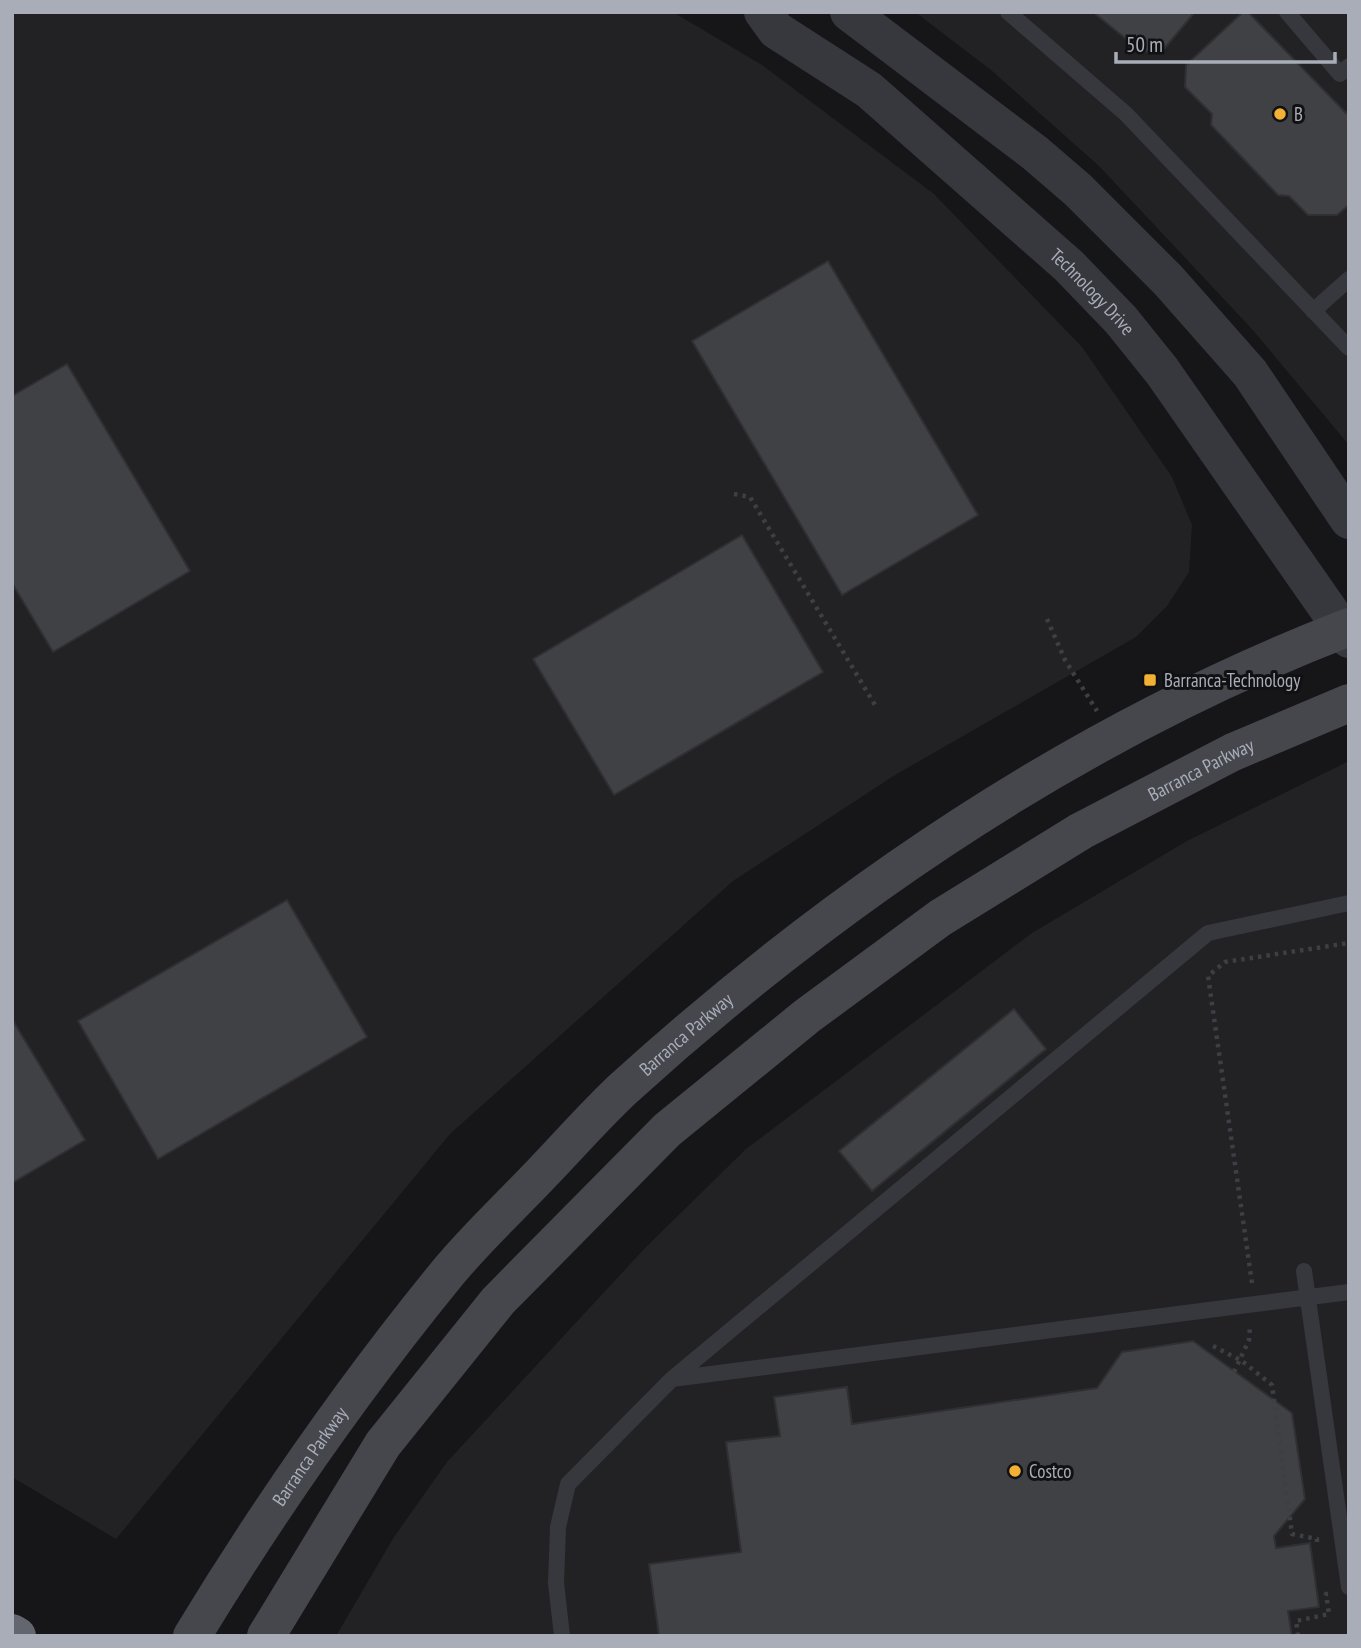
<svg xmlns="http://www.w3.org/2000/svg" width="1361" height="1648" font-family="'PT Sans Narrow',sans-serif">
<rect width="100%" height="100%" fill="#161618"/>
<!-- built -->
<path fill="#222225" d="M12 12H673L762 65 934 194 1082 347 1172 477 1192 525 1189 572 1167 606 1136 637 895 775 733 881 450 1134 116 1539 12 1477Z
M915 12H1349V445L1251 328 1099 166 991 70Z
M1349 761V1636H336L394 1537 447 1462 645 1248 746 1149 1032 933 1187 841Z"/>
<!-- building -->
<path fill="#404145" stroke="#303034" stroke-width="2" d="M1093 12H1195L1164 49 1142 52Z
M1243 12H1248L1346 113 1349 110V205L1337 215H1308L1289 196 1278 195 1211 125 1212 114 1185 87 1186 65Z
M828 261 978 515 842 595 692 341Z
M67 364 190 571 53 652 12 583V396Z
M742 535 823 672 614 795 533 659Z
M287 900 367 1037 158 1159 78 1021Z
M1014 1009 1046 1049 872 1191 839 1151Z
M12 1019 85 1140 12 1183Z
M1193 1341 1292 1413 1305 1499 1274 1536 1276 1548 1310 1543 1319 1607 1288 1611 1292 1636H659L649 1564 741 1552 726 1442 780 1436 774 1397 847 1387 852 1424 1097 1388 1122 1352Z"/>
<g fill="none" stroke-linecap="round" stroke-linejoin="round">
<!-- path -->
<path stroke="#3d3f44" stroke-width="4.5" stroke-dasharray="3.5 5" stroke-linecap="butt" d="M734 494 750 497 875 705
M1047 619 1065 660 1097 711
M1252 1283 1208 976 1225 962 1349 943
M1213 1346 1242 1361 1272 1385 1292 1534 1317 1539V1545
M1234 1372 1249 1340 1250 1327
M1298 1636 1296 1621 1329 1614 1326 1594H1328"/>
<!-- service -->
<path stroke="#37383d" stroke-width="16" d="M1008 12 1126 114 1349 348
M1287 12 1340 74 1349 66
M1313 311 1349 279
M1304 1271 1349 1587
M672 1379 1349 1292
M562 1636 556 1583 558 1527 568 1484 672 1379 1208 933 1349 903"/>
<!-- tertiary -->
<g stroke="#37383d" stroke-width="38">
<path id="s1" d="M763 12 776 30 869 90 1069 266 1121 320 1162 371 1349 639"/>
<path d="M849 12 1035 153 1078 190 1168 280 1250 373 1349 520"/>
</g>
<!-- secondary -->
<g stroke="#45474d" stroke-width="38">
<path id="s2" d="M192 1636C268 1511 352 1390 445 1276 474 1240 510 1207 542 1173 569 1145 595 1115 624 1088 839 893 1077 732 1349 627"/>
<path id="s3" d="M266 1636 383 1444 498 1301 667 1130 807 1016 940 918 1081 831 1233 752 1349 703"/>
</g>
<!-- motorway -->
<path stroke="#63666e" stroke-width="38" d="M12 1633 17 1636"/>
</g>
<!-- markers -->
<g fill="#f2b134" stroke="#111113" stroke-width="2.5">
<circle cx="1280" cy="114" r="7"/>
<rect x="1143" y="673" width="14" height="14" rx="3.5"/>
<circle cx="1015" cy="1471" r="7"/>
</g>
<g text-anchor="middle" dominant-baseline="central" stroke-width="6" stroke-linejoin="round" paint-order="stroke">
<!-- poi labels -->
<g font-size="19" fill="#a8adb8" stroke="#111113" text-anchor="start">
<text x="1294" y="114">B</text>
<text x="1164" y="680">Barranca-Technology</text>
<text x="1029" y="1471">Costco</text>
</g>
<!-- street labels -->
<g font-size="19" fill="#a8adb8" stroke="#111113">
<text stroke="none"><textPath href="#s1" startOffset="434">Technology Drive</textPath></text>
<text stroke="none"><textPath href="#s3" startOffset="1295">Barranca Parkway</textPath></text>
<text stroke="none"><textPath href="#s2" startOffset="782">Barranca Parkway</textPath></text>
<text stroke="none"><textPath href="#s2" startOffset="215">Barranca Parkway</textPath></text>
</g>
</g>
<!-- border -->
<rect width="1361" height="1648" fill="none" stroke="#a8adb8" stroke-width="28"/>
<!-- scale -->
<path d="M1116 52v10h219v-10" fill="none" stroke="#a8adb8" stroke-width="3.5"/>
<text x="1126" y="52" font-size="21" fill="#a8adb8" stroke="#111113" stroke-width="5" paint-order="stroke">50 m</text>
</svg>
